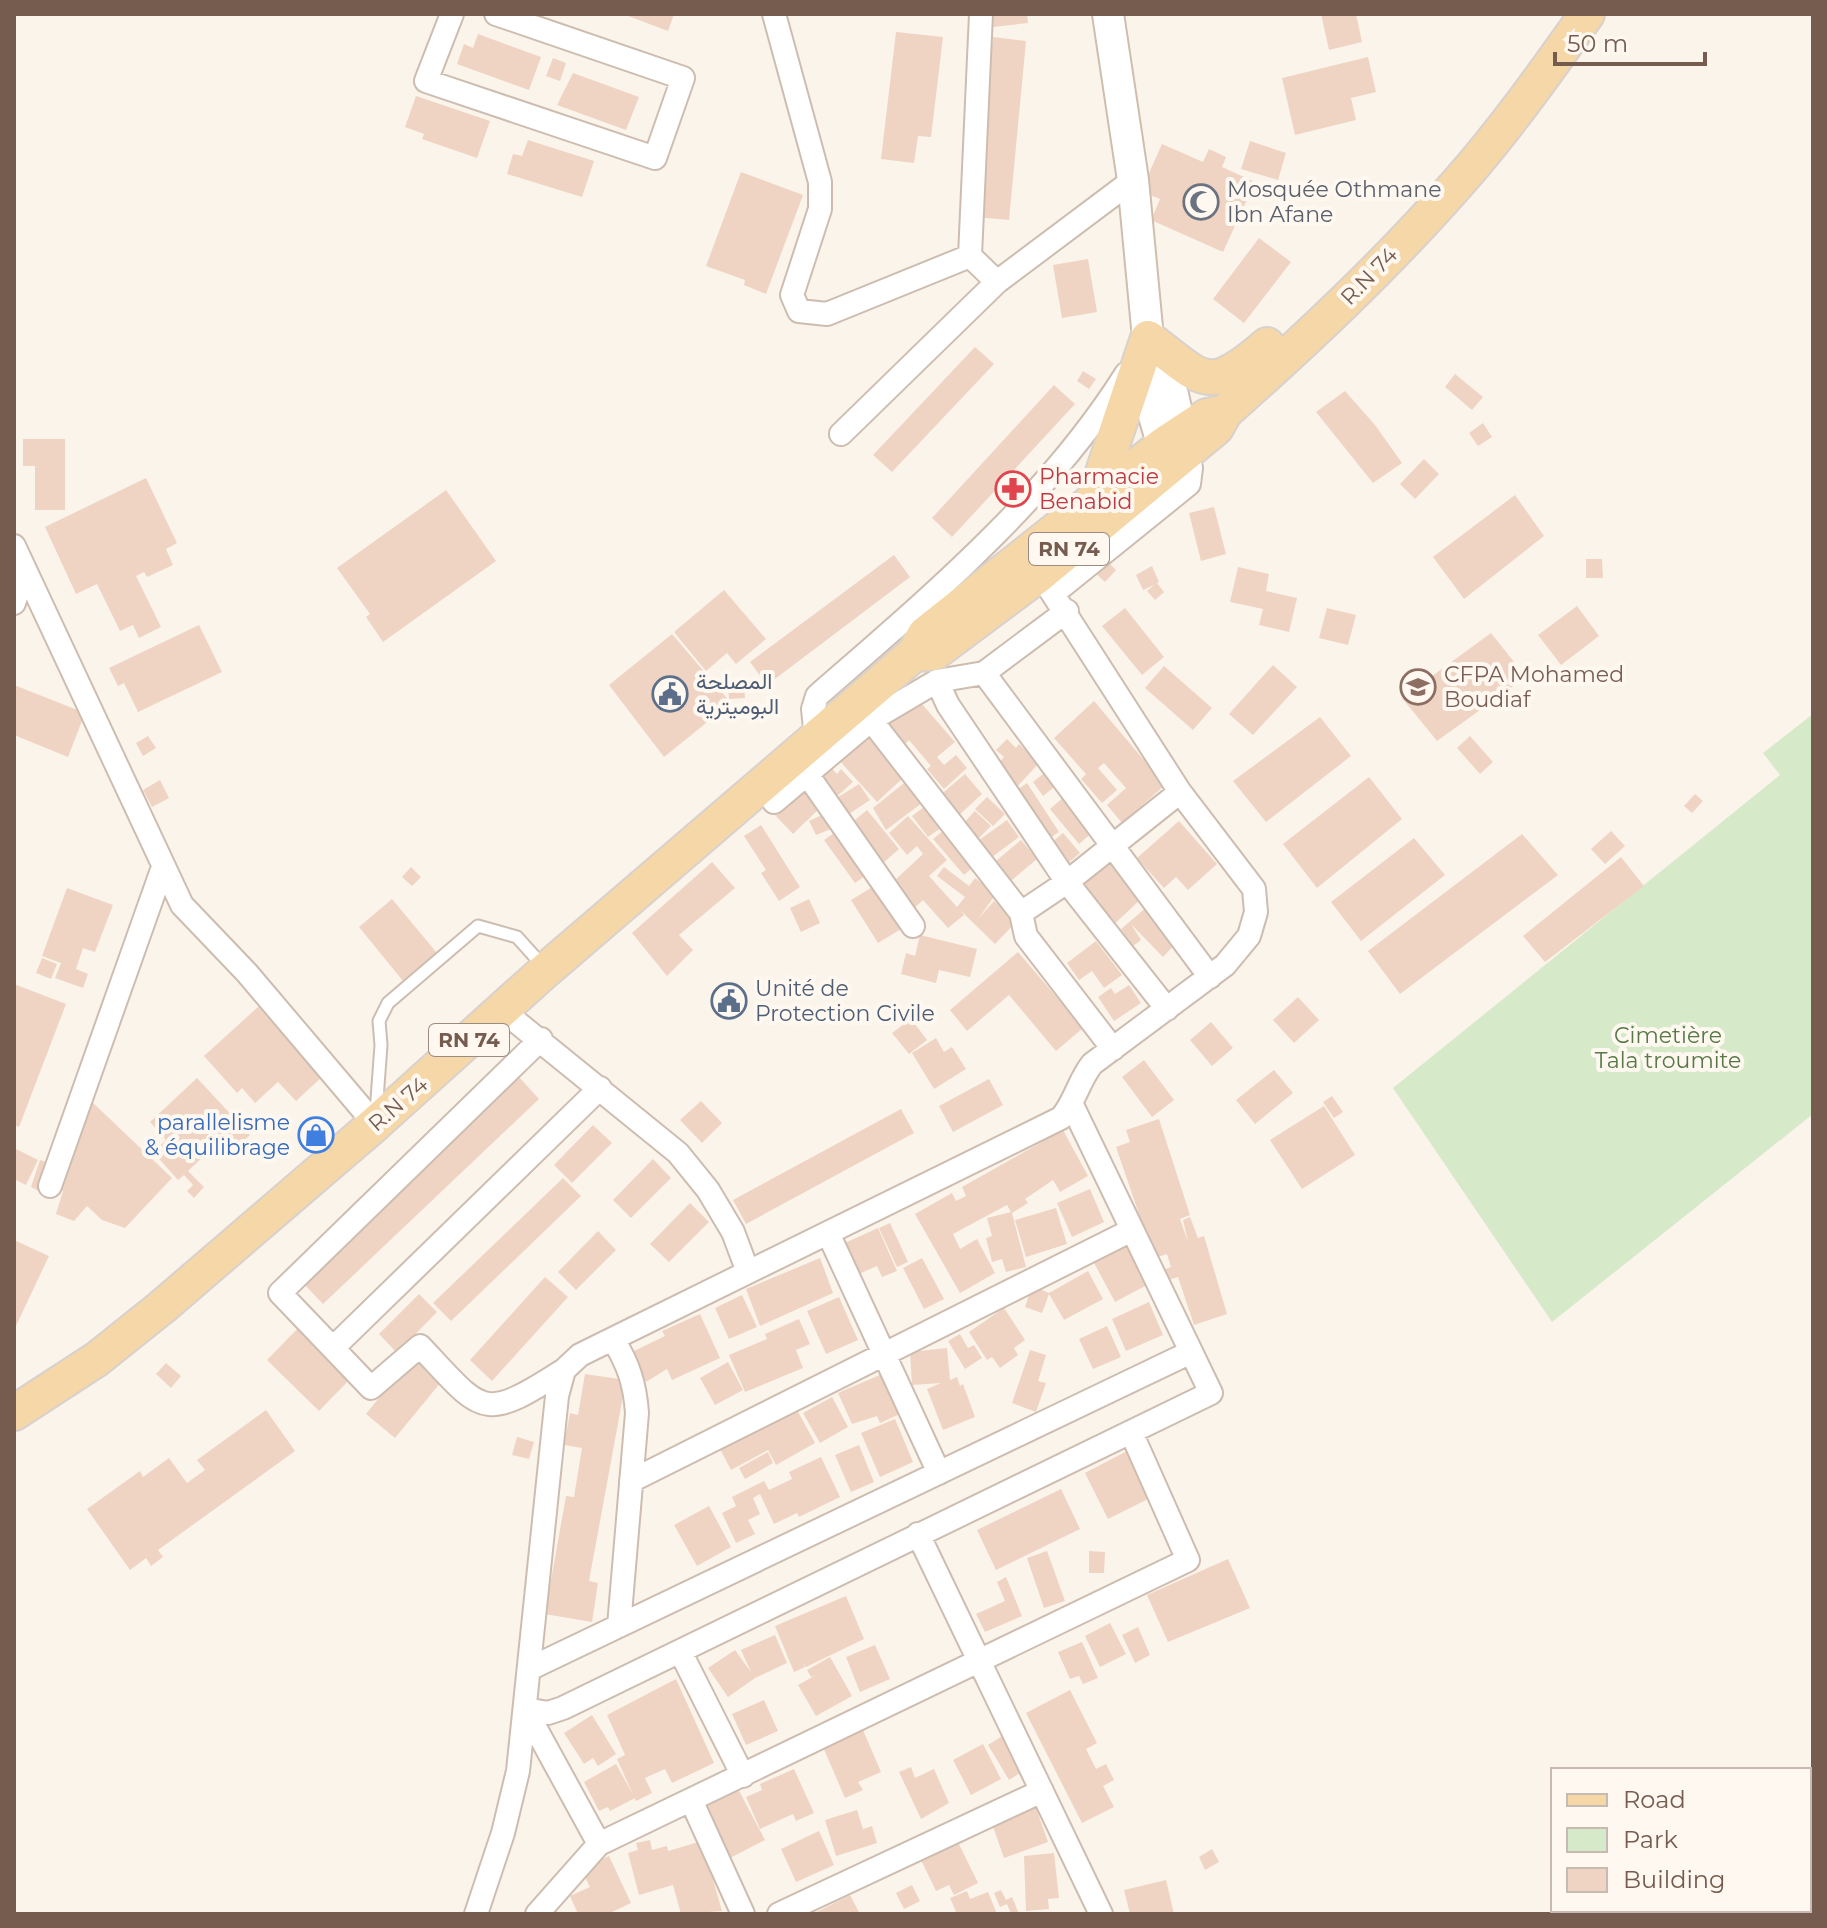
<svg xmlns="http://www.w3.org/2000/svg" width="1827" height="1928" font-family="Montserrat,Vazirmatn,sans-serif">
<rect width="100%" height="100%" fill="#fbf4ea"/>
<!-- green -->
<path fill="#d6e9c9" d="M1813 714V1114L1552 1322 1393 1088 1780 775 1763 753Z"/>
<!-- building -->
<path fill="#efd4c3" d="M623 14H674L668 31Z
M992 14H1027L1028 23 993 27Z
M1321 14H1356L1362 42 1329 50Z
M896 32 943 37 931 137 918 136 914 163 881 159Z
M478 34 541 57 529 90 457 64 464 44 473 48Z
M993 37 1026 41 1009 220 975 217Z
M1368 57 1376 92 1351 98 1356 120 1295 135 1282 78Z
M553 58 566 63 560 81 546 76Z
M573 73 639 97 626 130 557 105Z
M416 96 490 121 477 158 422 139 424 134 405 127Z
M528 140 594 161 582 197 507 174 513 154 522 156Z
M1250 141 1286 153 1278 180 1241 169Z
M1162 144 1203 162 1209 149 1226 157 1222 167 1255 182 1223 252 1151 220 1160 199 1141 191Z
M741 172 803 195 766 294 744 285 745 280 706 266Z
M1259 238 1291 262 1244 323 1213 299Z
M1088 259 1097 312 1062 318 1053 265Z
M975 347 994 364 892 472 873 455Z
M1083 371 1096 379 1089 389 1077 381Z
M1455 374 1483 397 1472 410 1445 387Z
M1054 385 1075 404 952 537 932 518Z
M1345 391 1375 425 1402 463 1373 483 1316 412Z
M1483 423 1492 437 1478 446 1469 433Z
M23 439H65V510H35V466H23Z
M1424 459 1439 474 1415 499 1400 484Z
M146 478 177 543 166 549 173 565 147 577 144 572 136 576 161 627 139 638 133 625 120 631 97 584 76 594 45 527Z
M446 490 496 561 383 642 366 617 370 614 337 568Z
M1515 495 1544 536 1464 599 1433 557Z
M1214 507 1226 554 1201 561 1189 513Z
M894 555 910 577 767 685 750 662Z
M1586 559H1602L1603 578H1586Z
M1106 560 1116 570 1105 582 1094 572Z
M1152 566 1159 582 1157 583 1164 592 1155 600 1147 591 1154 585 1143 590 1136 575Z
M1238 567 1269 574 1266 591 1297 598 1289 632 1259 625 1263 609 1230 602Z
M724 590 766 639 736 664 727 653 706 671 674 632Z
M1577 606 1599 636 1561 665 1538 635Z
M1125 608 1164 657 1142 675 1102 626Z
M1327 608 1356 615 1348 645 1319 638Z
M199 625 222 672 138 712 124 683 118 686 109 668Z
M1491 633 1526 677 1437 741 1402 698Z
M672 634 731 703 664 757 609 685Z
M1273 665 1297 687 1253 735 1229 714Z
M1164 666 1212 708 1193 730 1145 688Z
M14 685 85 713 68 757 14 735Z
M744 686 745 698 729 699 728 687Z
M915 696 955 742 937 757 944 765 956 755 967 768 944 789 927 769 931 766 909 740 903 746 884 723Z
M1094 701 1165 785 1122 823 1107 805 1126 788 1104 763 1098 768 1117 790 1102 803 1081 779 1086 774 1054 738Z
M1320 717 1351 756 1266 822 1233 781Z
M864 733 904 777 877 802 837 758Z
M148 736 156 748 143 756 136 743Z
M1470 736 1493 762 1480 774 1457 748Z
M1007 739 1016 748 1019 744 1039 763 1015 789 993 768 1004 757 996 750Z
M829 765 837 774 841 769 853 782 833 800 814 779Z
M1048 770 1058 784 1043 796 1033 782Z
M965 774 982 794 956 818 938 797Z
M1369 777 1402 819 1317 888 1283 844Z
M909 779 926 800 886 830 873 808Z
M160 780 169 798 152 807 143 790Z
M806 782 825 803 793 834 773 813Z
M1027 783 1059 832 1042 843 1010 795Z
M859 784 870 800 846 816 835 799Z
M1695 794 1703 801 1692 813 1684 806Z
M1065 796 1094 831 1079 844 1050 809Z
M987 797 1005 814 993 826 975 809Z
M932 801 948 823 928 837 912 816Z
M867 810 899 849 883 863 850 824Z
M975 811 991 826 973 844 958 829Z
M829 812 836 827 816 835 809 821Z
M908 816 947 860 929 876 957 907 965 897 937 876 944 867 969 886 975 878 996 894 978 919 994 901 1016 922 995 944 960 910 964 915 948 928 923 900 910 912 899 899 905 894 894 881 923 854 917 846 907 855 889 833Z
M1007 820 1019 837 988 860 975 843Z
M1179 821 1217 864 1188 890 1176 877 1164 888 1137 858Z
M761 825 800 887 779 901 761 873 766 870 744 836Z
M949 826 979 862 964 875 933 839Z
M841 828 872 871 855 883 824 840Z
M1611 831 1625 846 1605 864 1591 849Z
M1063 833 1080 853 1068 863 1051 843Z
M1522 834 1558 875 1400 994 1368 951Z
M1414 838 1445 875 1361 941 1331 902Z
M1021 840 1037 859 1006 885 990 866Z
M1108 853 1128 876 1123 881 1140 900 1109 929 1092 910 1100 903 1079 880Z
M1621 857 1644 886 1545 962 1523 936Z
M712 862 735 888 679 935 693 950 667 976 632 933Z
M411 867 421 877 412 886 402 877Z
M879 883 906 926 878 943 851 900Z
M67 888 113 905 95 952 83 948 76 969 88 974 83 988 55 978 61 963 42 956Z
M392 899 437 953 403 981 359 927Z
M809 899 820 923 801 932 790 908Z
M1147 907 1179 940 1163 957 1131 924 1141 940 1133 946 1121 929Z
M920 935 977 949 970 977 939 970 936 983 901 974 906 953 915 956Z
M1096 941 1122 975 1104 988 1092 971 1079 980 1067 963Z
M1018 952 1083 1028 1056 1051 1009 995 967 1031 950 1010Z
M42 958 57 964 51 979 36 973Z
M14 984 66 1004 19 1127 14 1125Z
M1129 985 1141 1003 1114 1021 1098 997 1111 988 1115 994Z
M1298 997 1319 1020 1294 1043 1273 1020Z
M259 1006 323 1076 296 1101 278 1082 255 1103 242 1088 237 1093 204 1056Z
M911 1019 927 1040 909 1054 892 1033Z
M1211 1022 1233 1048 1212 1066 1190 1040Z
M936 1038 944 1052 952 1047 966 1069 934 1089 912 1053Z
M1144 1060 1174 1100 1152 1117 1122 1077Z
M1274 1070 1293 1093 1255 1124 1236 1100Z
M519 1077 539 1099 323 1304 303 1283Z
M197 1078 250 1135 238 1146 227 1134 188 1171 204 1187 194 1198 187 1191 193 1185 184 1175 178 1180 153 1152 166 1140 150 1122Z
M989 1079 1003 1105 953 1132 939 1106Z
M1332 1096 1343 1112 1334 1118 1323 1102Z
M91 1101 172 1178 125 1228 102 1220 87 1206 74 1221 56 1214 63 1191 60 1188Z
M701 1101 722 1123 702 1143 680 1120Z
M1324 1106 1355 1155 1302 1189 1270 1140Z
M901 1109 914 1133 746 1224 733 1200Z
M1159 1119 1190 1215 1180 1219 1188 1242 1183 1220 1190 1217 1198 1238 1204 1236 1227 1314 1194 1325 1178 1277 1166 1281 1163 1270 1171 1267 1167 1254 1154 1258 1116 1147 1130 1142 1126 1130Z
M593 1125 612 1143 572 1183 554 1165Z
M1063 1130 1088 1176 1060 1192 1053 1180 1025 1199 1028 1203 1012 1213 1026 1267 1006 1272 1002 1259 992 1262 986 1238 992 1236 987 1218 1011 1212 1007 1205 953 1234 960 1249 977 1239 995 1273 960 1293 915 1214 952 1193 956 1201 966 1196 962 1187Z
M14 1148 38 1160 26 1185 14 1179Z
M653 1159 671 1178 631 1218 613 1200Z
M40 1160 49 1163 39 1191 31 1187Z
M563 1178 581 1196 451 1321 433 1303Z
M1090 1189 1104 1222 1072 1237 1057 1203Z
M690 1203 709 1222 669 1262 650 1244Z
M1056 1208 1067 1244 1026 1257 1015 1220Z
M890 1223 908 1262 897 1267 879 1228Z
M878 1228 897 1271 882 1277 877 1266 852 1277 838 1246Z
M598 1231 616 1250 576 1290 558 1272Z
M14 1240 49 1256 14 1330Z
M1125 1244 1147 1285 1115 1302 1093 1261Z
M820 1258 833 1293 760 1326 746 1289Z
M922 1258 944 1299 924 1309 903 1268Z
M1088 1271 1103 1299 1064 1320 1049 1294 1042 1313 1025 1307 1032 1286 1049 1293Z
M545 1277 568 1297 492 1381 470 1360Z
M419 1294 437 1312 397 1353 379 1334Z
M742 1295 757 1327 729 1339 715 1308Z
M839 1297 858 1340 826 1354 807 1311Z
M1149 1302 1163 1335 1126 1351 1112 1319Z
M1004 1308 1025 1340 1014 1348 1018 1355 1000 1368 992 1357 987 1360 969 1332Z
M700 1314 720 1358 672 1380 667 1369 646 1382 632 1352 665 1336 662 1331Z
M799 1319 810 1344 796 1350 803 1368 745 1392 729 1355 767 1339 765 1334Z
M301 1325 353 1376 319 1411 267 1360Z
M1107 1326 1121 1357 1093 1369 1079 1339Z
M960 1334 968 1348 974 1345 982 1358 965 1369 948 1341Z
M947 1348 950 1380 957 1377 960 1386 963 1384 975 1417 943 1430 927 1389 941 1383 912 1385 910 1352Z
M1030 1350 1046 1355 1038 1381 1046 1383 1036 1412 1012 1403Z
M416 1352 446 1376 395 1438 366 1414Z
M728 1362 743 1390 715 1405 700 1378Z
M166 1363 181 1376 171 1388 156 1374Z
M585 1374 626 1380 589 1581 598 1583 592 1622 545 1614 566 1496 574 1497 582 1448 564 1445 570 1413 578 1415Z
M882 1374 900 1414 880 1423 877 1416 852 1424 838 1393Z
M832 1397 848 1427 820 1443 803 1413Z
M796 1408 815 1443 776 1465 768 1450 731 1470 720 1449Z
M266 1410 295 1451 158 1550 163 1557 151 1566 146 1558 130 1570 87 1509 140 1471 143 1477 169 1458 187 1483 205 1470 197 1460Z
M895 1419 913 1462 880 1477 861 1433Z
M517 1437 534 1442 529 1459 512 1455Z
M859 1445 874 1482 851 1492 835 1455Z
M1129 1450 1152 1497 1108 1519 1085 1473Z
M768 1452 773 1463 745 1479 739 1468Z
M821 1457 840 1497 799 1517 797 1513 774 1524 760 1494 753 1498 760 1514 748 1520 755 1534 736 1543 722 1513 736 1506 732 1497 764 1481 769 1490 792 1479 789 1472Z
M1061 1489 1080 1529 996 1570 977 1530Z
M709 1506 731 1547 697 1566 674 1525Z
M1047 1551 1065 1601 1044 1608 1027 1558Z
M1089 1551 1105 1552 1104 1573H1089Z
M1228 1559 1250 1608 1168 1642 1147 1595Z
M1006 1577 1022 1616 985 1632 976 1614 1005 1601 997 1582Z
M846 1596 864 1639 806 1667 803 1663 805 1667 794 1672 775 1626Z
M1110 1623 1126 1654 1100 1667 1085 1636Z
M1138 1627 1150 1655 1135 1663 1122 1635Z
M775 1635 787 1663 755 1678 728 1697 708 1668 735 1650 751 1672 741 1650Z
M1082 1642 1098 1678 1083 1684 1079 1676 1070 1679 1058 1652Z
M875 1645 890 1679 860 1692 846 1657Z
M830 1657 852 1696 816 1716 798 1685 816 1675 811 1677 807 1670Z
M676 1679 714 1763 672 1783 665 1769 645 1778 652 1793 636 1801 617 1759 625 1755 607 1715Z
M1070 1690 1097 1743 1086 1749 1096 1769 1106 1764 1114 1780 1103 1786 1114 1807 1082 1823 1026 1713Z
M764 1700 778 1731 746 1745 732 1714Z
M592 1715 616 1754 598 1766 593 1758 584 1764 564 1733Z
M863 1730 881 1772 858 1782 863 1790 845 1798 823 1747Z
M1007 1733 1028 1768 1009 1780 988 1745Z
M983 1744 1001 1779 971 1795 953 1760Z
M616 1764 635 1798 610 1811 608 1807 599 1811 584 1782Z
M911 1767 915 1778 934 1769 949 1803 921 1819 899 1772Z
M794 1769 814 1813 796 1821 793 1814 760 1829 746 1797 762 1790 760 1784Z
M737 1787 765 1840 726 1860 698 1807Z
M1035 1805 1048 1842 1004 1858 991 1821Z
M857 1810 863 1829 872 1826 877 1843 836 1856 825 1820Z
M819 1831 834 1865 796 1882 781 1849Z
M650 1840 652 1850 667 1846 668 1851 702 1841 722 1911 681 1914 673 1885 639 1895 628 1853 638 1850 636 1843Z
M957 1840 978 1883 954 1895 949 1885 936 1891 920 1858Z
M1212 1849 1219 1862 1205 1870 1199 1857Z
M1054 1853 1059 1898 1048 1899 1049 1909 1026 1911 1024 1856Z
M609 1856 631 1903 608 1914H578L570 1896 590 1887 581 1869Z
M1166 1880 1174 1914H1130L1124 1890Z
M912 1885 920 1901 904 1909 896 1893Z
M1001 1890 1006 1900 1012 1897 1019 1914H1011L1007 1904 1000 1907 994 1893Z
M967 1891 970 1899 988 1892 997 1914H957L950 1898Z
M850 1895 860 1914H813Z"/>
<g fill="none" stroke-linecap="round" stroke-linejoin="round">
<defs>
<path id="lane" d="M376 1113 381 1045 379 1021 388 1003 478 926 517 937 543 966"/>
<path id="street" d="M452 14 426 81 655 158 683 78 496 14
M774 14 820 182V209L792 295 799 311 827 314 970 256
M981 14 970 256 997 282 1133 180
M841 434 997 282
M14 546 182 905 247 973 375 1124
M1054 593 1189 484 1191 468 1186 454
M14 603 25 571
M1067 611 984 673 937 681 948 705 1067 882 1167 1009
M984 673 1210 977
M871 720 1021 913 1026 936 1113 1049
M816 738 813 709 817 696C928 599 1046 501 1126 374
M807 774 913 926
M774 802 871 720 937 681
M1021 913 1067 882 1180 792
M503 1011 678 1153 708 1190 733 1232 748 1272
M541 1039 280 1293 371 1388 420 1346C484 1414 481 1423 564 1370
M50 1186 163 867
M828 1233 939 1473
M613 1339C628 1364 635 1383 637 1413L619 1626
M333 1348 600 1088
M631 1481 1132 1230
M918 1534 1101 1914
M680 1651 743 1776
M529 1669 1191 1352
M525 1709 548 1713 563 1708 1211 1393 1072 1105
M525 1709 599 1844
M691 1800 743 1914
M476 1914 503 1833 518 1771 557 1396 564 1370 580 1355 1061 1118C1075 1102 1078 1082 1092 1064L1225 965 1249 936 1256 912 1254 889 1180 792 1040 574
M537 1914 599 1844 1188 1560 1131 1432
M779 1914 1042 1791"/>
<path id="secondary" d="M1108 14 1133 180 1148 338
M1170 466C1154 421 1143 386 1148 338L1173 395 1186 454"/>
<path id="primary" d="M1225 412C1306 340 1385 266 1457 184 1504 131 1546 72 1587 14
M1095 496 1148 338C1204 381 1208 396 1267 345
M14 1413 97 1359 162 1307 375 1124 546 970 914 654 925 634 1163 445 1207 416 1225 412 1216 428 1040 574 934 653 914 654"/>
</defs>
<!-- lane casing -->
<use href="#lane" stroke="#cdbdb0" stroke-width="15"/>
<!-- street casing -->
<use href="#street" stroke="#cdbdb0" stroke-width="26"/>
<!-- secondary casing -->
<use href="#secondary" stroke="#cfbdae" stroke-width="34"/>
<!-- primary casing -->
<use href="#primary" stroke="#d8d1ce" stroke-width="38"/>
<!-- lane -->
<use href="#lane" stroke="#fff" stroke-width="11"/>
<!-- street -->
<use href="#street" stroke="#fff" stroke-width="22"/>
<!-- secondary -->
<use href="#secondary" stroke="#fff" stroke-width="30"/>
<!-- primary -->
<use href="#primary" stroke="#f5d7a8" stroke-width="34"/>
</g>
<!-- icons -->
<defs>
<symbol id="mosque-ring" viewBox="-11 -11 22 22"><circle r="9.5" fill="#fef8f0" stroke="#6b7280" stroke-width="1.5"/><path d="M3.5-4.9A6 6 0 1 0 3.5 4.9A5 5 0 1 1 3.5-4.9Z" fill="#6b7280"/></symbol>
<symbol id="pharmacy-ring" viewBox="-11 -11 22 22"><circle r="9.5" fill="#fef8f0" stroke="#e0444e" stroke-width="1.5"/><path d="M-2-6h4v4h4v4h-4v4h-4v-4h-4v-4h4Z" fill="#e0444e"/></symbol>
<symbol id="university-ring" viewBox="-11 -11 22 22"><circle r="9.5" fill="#fef8f0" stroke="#8d6e63" stroke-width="1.5"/><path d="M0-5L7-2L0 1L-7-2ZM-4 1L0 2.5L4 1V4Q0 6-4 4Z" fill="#8d6e63"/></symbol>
<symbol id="civic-ring" viewBox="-11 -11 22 22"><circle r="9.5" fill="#fef8f0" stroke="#5c6f8a" stroke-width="1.5"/><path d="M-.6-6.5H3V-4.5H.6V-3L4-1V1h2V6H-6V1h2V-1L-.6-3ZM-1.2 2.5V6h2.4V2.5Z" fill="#5c6f8a"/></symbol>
<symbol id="shop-ring" viewBox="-11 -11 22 22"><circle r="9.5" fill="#fef8f0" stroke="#3f7fe0" stroke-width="1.5"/><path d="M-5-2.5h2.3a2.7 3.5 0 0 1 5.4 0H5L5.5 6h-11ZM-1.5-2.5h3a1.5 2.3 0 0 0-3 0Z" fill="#3f7fe0"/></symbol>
</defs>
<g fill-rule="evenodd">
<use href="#mosque-ring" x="1181" y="182" width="40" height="40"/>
<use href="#pharmacy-ring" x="993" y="469" width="40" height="40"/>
<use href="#university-ring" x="1398" y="667" width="40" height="40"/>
<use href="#civic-ring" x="650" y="674" width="40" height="40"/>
<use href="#civic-ring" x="709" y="981" width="40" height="40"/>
<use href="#shop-ring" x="296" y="1115" width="40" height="40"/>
</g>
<g text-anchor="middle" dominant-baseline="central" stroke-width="8" stroke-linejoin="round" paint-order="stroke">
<!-- shield labels -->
<g fill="#fef8f0" stroke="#9e8b7f" stroke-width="2">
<rect x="1029" y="533" width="80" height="32" rx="6"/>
<rect x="429" y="1024" width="80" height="32" rx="6"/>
</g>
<g font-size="20" font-weight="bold" fill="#755c4f">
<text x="1069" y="549">RN 74</text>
<text x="469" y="1040">RN 74</text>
</g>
<!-- worship labels -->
<g font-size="22" fill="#5b616d" stroke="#fef8f0" text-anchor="start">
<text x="1227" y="189">Mosquée Othmane<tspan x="1227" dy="25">Ibn Afane</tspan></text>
</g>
<!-- street labels -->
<g font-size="22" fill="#755c4f" stroke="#fef8f0">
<text transform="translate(1369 276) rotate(-46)">R.N 74</text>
<text transform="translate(398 1104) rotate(-41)">R.N 74</text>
</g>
<!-- health labels -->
<g font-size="22" fill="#be3a42" stroke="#fef8f0" text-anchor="start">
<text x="1039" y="476">Pharmacie<tspan x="1039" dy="25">Benabid</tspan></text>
</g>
<!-- education labels -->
<g font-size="22" fill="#785e54" stroke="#fef8f0" text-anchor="start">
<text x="1444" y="674">CFPA Mohamed<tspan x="1444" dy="25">Boudiaf</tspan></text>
</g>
<!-- service labels -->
<g font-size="22" fill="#4e5e75" stroke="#fef8f0" text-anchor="start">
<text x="696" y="681">المصلحة<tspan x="696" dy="25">البوميترية</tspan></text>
<text x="755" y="988">Unité de<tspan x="755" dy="25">Protection Civile</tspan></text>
</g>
<!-- park labels -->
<g font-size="22" fill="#567947" stroke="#fef8f0">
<text x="1668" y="1035">Cimetière<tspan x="1668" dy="25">Tala troumite</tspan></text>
</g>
<!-- shop labels -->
<g font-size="22" fill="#366cbe" stroke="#fef8f0" text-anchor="end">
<text x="290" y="1122">parallelisme<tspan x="290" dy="25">&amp; équilibrage</tspan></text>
</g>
</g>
<!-- border -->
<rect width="1827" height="1928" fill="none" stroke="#755c4f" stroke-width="32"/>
<!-- legend -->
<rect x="1551" y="1768" width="260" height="144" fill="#fef8f0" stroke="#c7bab0" stroke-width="2"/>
<rect x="1567" y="1794" width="40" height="12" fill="#f5d7a8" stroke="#c7bab0" stroke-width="2"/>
<text x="1623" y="1808" font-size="24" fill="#755c4f">Road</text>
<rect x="1567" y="1828" width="40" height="24" fill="#d6e9c9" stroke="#c7bab0" stroke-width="2"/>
<text x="1623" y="1848" font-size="24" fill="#755c4f">Park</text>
<rect x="1567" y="1868" width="40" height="24" fill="#efd4c3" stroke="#c7bab0" stroke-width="2"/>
<text x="1623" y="1888" font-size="24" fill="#755c4f">Building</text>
<!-- scale -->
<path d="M1555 52v12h150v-12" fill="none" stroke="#755c4f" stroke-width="4"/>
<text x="1567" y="52" font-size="24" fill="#755c4f" stroke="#fef8f0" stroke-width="6" paint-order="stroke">50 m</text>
</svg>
